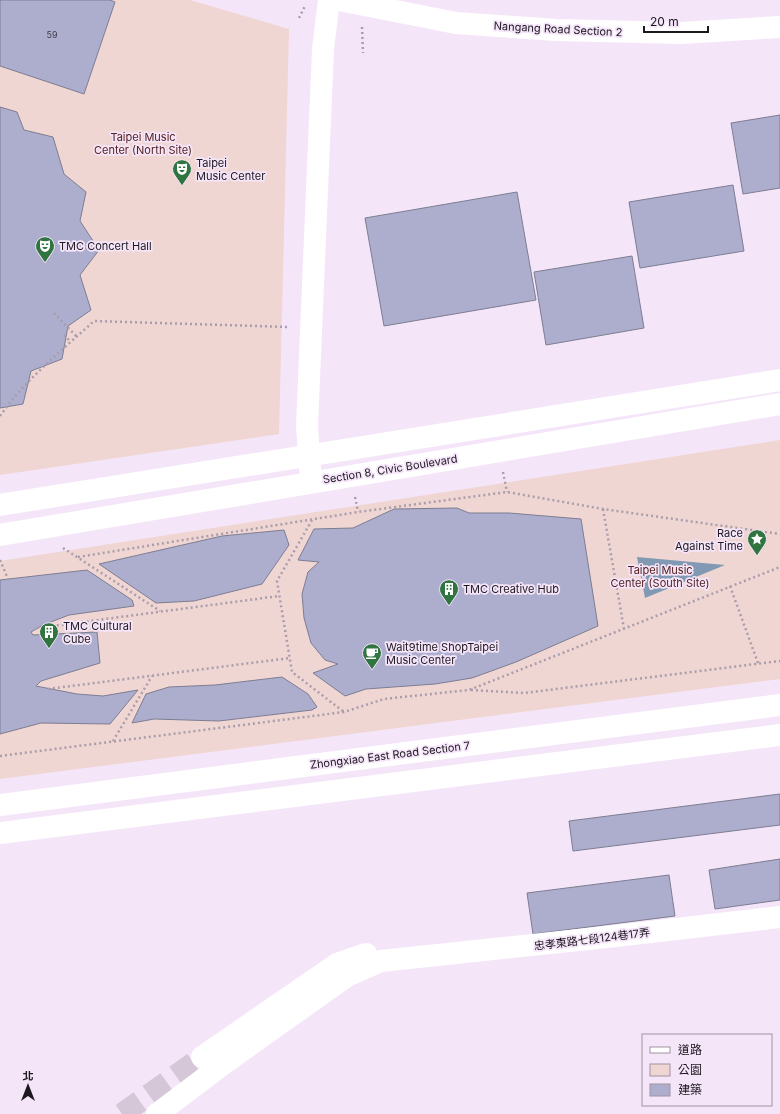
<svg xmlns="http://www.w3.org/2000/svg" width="780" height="1114" font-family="Inter,'Noto Sans TC',sans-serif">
<rect width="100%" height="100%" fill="#f5e5f9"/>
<!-- green -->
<path fill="#f0d6d2" d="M0 0H190L289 29 279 434 0 475Z
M780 440V679L0 779V561Z"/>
<!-- water -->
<path fill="#8199b2" d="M637 557 725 565 645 598Z"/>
<!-- building -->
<path fill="#adaece" stroke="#7d7d92" d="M0 0H110L115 2 84 94 0 66Z
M0 107 17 112 24 130 53 137 64 174 86 192 80 221 99 250 80 275 91 310 68 326 62 359 31 371 23 404 0 408Z
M780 115V188L743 194 731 123Z
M733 185 744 251 640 268 629 202Z
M517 192 536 300 384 326 365 218Z
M632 256 644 328 546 345 534 272Z
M457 508 469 513H509L581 519 598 626 516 662 472 678 435 684 366 689 345 696 313 673 338 664 325 660 311 643 304 618 302 594 308 572 319 562 298 560 314 529 353 528 394 509Z
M284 530 289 545 262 584 194 601 156 603 99 564 222 536Z
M87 570 132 600 134 606 69 615 43 625 31 632 33 635 97 632 100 663 41 681 36 686 77 694 103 696 138 690 110 724 41 723 0 734V580Z
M282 677 308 694 317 707 312 710 219 721 154 719 132 723 146 694 169 687 215 685Z
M780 794V825L573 851 569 821Z
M780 859V900L715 909 709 870Z
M669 875 675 916 533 934 527 893Z"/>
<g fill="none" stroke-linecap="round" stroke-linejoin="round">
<!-- minor-tunnel -->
<path stroke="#d5c6d8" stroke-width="22" stroke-dasharray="22 11" stroke-linecap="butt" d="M122 1114 202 1057"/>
<!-- path -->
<path stroke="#a99dac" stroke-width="2.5" stroke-dasharray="2 3" stroke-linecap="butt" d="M299 18 305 6
M362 27 363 53
M54 313 77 337
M64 335 71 342
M0 416C26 379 60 352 94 321L289 327
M503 472 507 492
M355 497 358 512
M603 509 624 629
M312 520 277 581 292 672 344 712
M63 548 160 611
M78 557 358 512 507 492 603 509 780 534
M0 560 8 579
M730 586 758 663
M37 628 279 596
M48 689 290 658
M471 690 524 693 780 661
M113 741 152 676
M0 756 344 712 384 699 469 690 780 567"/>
<!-- minor -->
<path stroke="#fff" stroke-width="22" d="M310 469 307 426 323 49 329 0
M0 505 780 380
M0 535 780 404
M202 1057 337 964 366 954
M157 1114 226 1062 347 976 381 961 607 937 780 917"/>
<!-- major -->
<path stroke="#fff" stroke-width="22" d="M339 0 456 23 556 30 681 33 780 27
M0 805 780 705
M0 833 780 735"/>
</g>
<!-- icons -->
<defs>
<symbol id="theatre-pin" viewBox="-11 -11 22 30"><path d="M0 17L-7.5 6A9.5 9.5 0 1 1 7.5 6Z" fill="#307540" stroke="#f5e5f9"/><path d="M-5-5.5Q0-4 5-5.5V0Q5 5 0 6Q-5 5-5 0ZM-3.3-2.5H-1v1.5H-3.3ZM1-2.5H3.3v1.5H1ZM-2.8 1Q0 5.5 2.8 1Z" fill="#fff"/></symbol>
<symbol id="sight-pin" viewBox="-11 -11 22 30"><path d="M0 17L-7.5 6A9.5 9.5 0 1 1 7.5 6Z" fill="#307540" stroke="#f5e5f9"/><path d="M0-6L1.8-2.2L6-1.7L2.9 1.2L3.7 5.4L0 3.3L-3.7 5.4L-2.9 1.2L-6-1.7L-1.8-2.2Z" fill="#fff"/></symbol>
<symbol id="building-pin" viewBox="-11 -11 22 30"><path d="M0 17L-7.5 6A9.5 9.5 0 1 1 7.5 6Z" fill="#307540" stroke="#f5e5f9"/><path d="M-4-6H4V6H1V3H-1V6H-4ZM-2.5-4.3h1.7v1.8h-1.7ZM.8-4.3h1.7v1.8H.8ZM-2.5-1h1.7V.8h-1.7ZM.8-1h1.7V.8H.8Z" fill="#fff"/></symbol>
<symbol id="cafe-pin" viewBox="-11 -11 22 30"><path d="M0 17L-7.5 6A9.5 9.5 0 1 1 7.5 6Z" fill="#307540" stroke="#f5e5f9"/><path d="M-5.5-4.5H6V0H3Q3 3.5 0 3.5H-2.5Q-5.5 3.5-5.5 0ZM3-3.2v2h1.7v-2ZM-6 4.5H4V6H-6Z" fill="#fff"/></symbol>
</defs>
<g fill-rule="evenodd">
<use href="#theatre-pin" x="171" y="158" width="22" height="30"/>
<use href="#theatre-pin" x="34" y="235" width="22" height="30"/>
<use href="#sight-pin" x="746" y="528" width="22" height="30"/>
<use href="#building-pin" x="438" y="578" width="22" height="30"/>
<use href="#building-pin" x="38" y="621" width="22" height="30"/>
<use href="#cafe-pin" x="361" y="642" width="22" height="30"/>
</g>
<g text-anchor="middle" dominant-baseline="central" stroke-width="3.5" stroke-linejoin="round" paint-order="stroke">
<!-- number labels -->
<g font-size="9" fill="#413e4b">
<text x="52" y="34">59</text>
</g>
<!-- street labels -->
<g font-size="11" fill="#1d181f" stroke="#f5e5f9">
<text transform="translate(558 29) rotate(3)">Nangang Road Section 2</text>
<text transform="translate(390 469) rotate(-9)">Section 8, Civic Boulevard</text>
<text transform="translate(390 755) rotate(-7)">Zhongxiao East Road Section 7</text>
<text transform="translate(592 939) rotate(-7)">忠孝東路七段124巷17弄</text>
</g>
<!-- park labels -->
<g font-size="11" fill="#55221f" stroke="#f5e5f9">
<text x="143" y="137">Taipei Music<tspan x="143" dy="13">Center (North Site)</tspan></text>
<text x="660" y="570">Taipei Music<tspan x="660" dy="13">Center (South Site)</tspan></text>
</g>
<!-- poi labels -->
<g font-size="11" fill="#1d181f" stroke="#f5e5f9" text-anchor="start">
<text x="196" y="163">Taipei<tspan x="196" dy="13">Music Center</tspan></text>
<text x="59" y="246">TMC Concert Hall</text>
<text x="743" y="533" text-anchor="end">Race<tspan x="743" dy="13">Against Time</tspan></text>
<text x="463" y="589">TMC Creative Hub</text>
<text x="63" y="626">TMC Cultural<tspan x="63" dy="13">Cube</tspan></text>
<text x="386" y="647">Wait9time ShopTaipei<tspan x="386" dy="13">Music Center</tspan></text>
</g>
</g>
<!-- legend -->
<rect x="642" y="1034" width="130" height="72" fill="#f5e5f9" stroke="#9f93a2"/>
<rect x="650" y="1047" width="20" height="6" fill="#ffffff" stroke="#9f93a2"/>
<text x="678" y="1054" font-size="12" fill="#1d181f">道路</text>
<rect x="650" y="1064" width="20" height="12" fill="#f0d6d2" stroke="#9f93a2"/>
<text x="678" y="1074" font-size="12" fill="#1d181f">公園</text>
<rect x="650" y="1084" width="20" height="12" fill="#adaece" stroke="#9f93a2"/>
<text x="678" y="1094" font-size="12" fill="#1d181f">建築</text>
<!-- north arrow -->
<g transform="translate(28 1086)" stroke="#f5e5f9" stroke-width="3" paint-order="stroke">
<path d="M0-3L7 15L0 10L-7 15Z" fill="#1d181f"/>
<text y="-6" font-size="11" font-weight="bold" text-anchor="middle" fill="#1d181f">北</text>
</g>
<!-- scale -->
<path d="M644 26v6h64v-6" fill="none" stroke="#1d181f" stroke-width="2"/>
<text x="650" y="26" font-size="12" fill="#1d181f" stroke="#f5e5f9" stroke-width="3" paint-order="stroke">20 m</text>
</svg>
